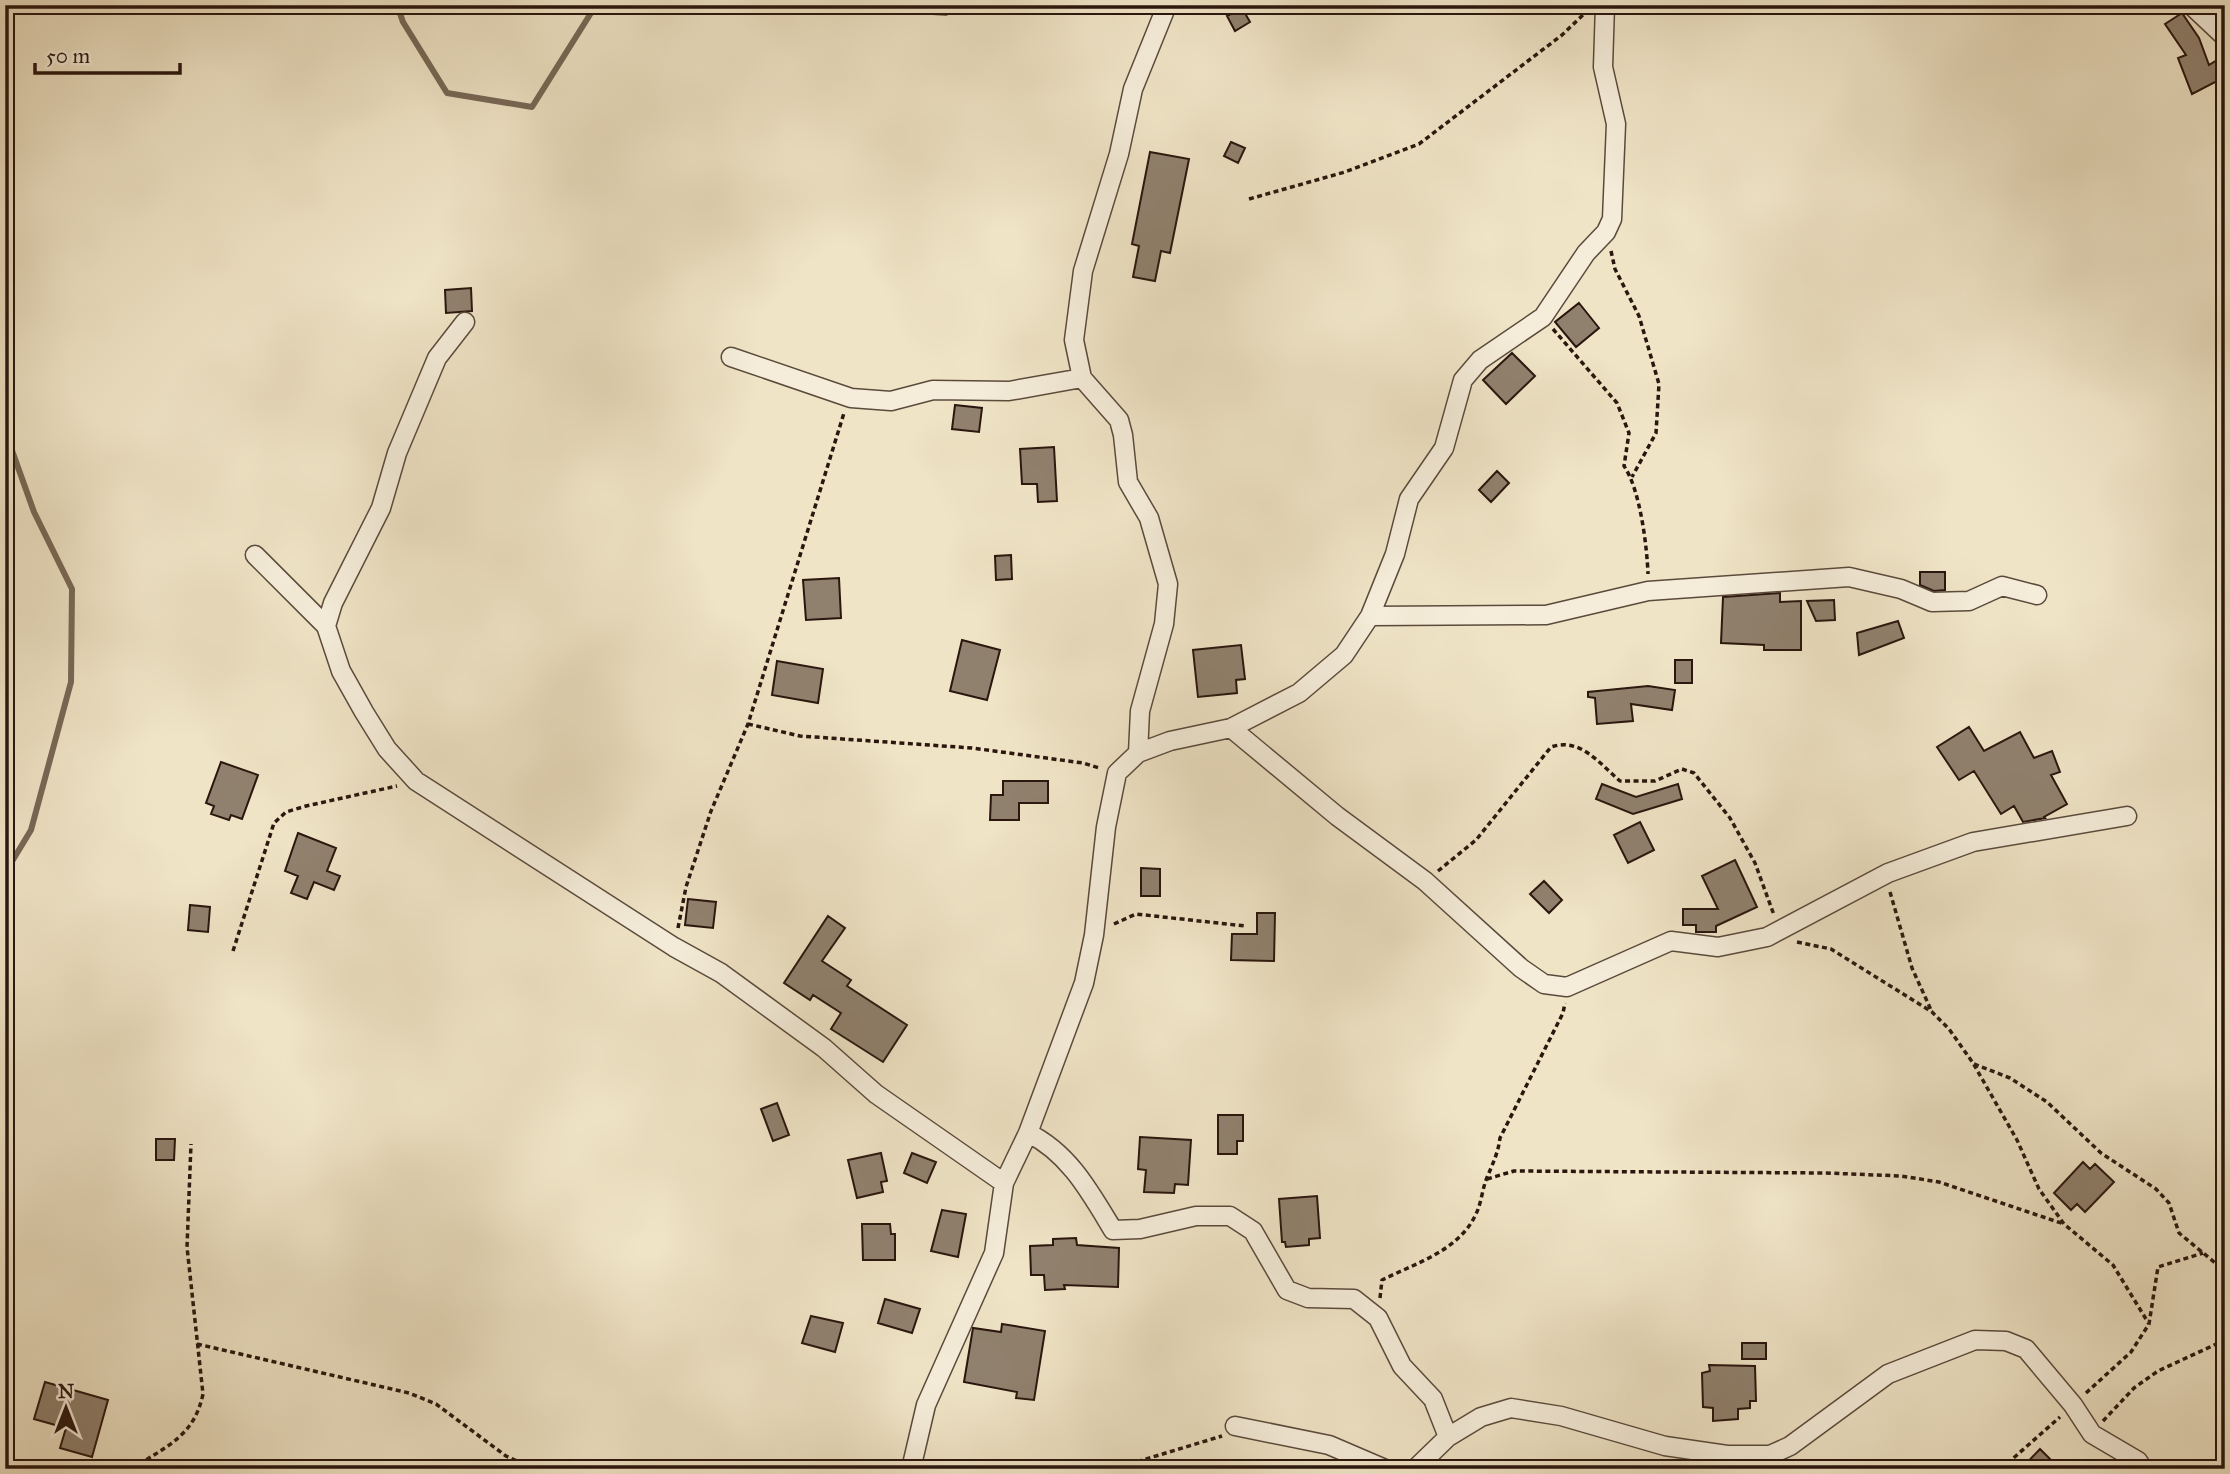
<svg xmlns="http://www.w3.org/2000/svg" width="2230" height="1474" font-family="'IM FELL Great Primer',serif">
<rect width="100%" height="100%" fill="#efe4c6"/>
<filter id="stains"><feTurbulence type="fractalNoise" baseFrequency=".00286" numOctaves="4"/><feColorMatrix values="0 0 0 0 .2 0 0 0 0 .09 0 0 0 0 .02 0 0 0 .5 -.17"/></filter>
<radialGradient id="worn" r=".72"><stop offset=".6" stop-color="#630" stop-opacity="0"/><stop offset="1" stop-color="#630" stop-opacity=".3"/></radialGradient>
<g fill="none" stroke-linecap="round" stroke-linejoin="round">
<!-- stream -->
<path stroke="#786857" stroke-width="6" d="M397 5 403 22 447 93 532 107 596 5
M836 5 946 13 950 5
M5 431 34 512 72 589 71 682 31 830 5 873"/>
</g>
<!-- building -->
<path fill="#90816e" stroke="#2a160e" stroke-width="2" d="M1242 8 1250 22 1235 31 1227 16Z
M2182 13 2199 38 2209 65 2225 55V77L2192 94 2178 58 2186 55 2165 24Z
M1231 142 1245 148 1238 163 1224 156Z
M1150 152 1189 159 1170 253 1161 251 1155 281 1133 277 1139 246 1132 244Z
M471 288 472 311 446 313 445 290Z
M1579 303 1599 328 1576 347 1555 322Z
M1512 353 1535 376 1506 404 1483 380Z
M955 405 982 408 979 432 952 429Z
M1054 447 1057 501 1038 502 1037 484H1022L1020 449Z
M1497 471 1509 483 1491 502 1479 490Z
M1011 555 1012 579 996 580 995 556Z
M1920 572H1945V590L1934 591 1920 585Z
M839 578 841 618 806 620 803 580Z
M1780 593V602L1801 601V650H1764V645L1721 643 1723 597Z
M1834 600 1835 620 1816 621 1807 601Z
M1898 621 1904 638 1859 655 1857 633Z
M962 640 1000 650 987 700 950 691Z
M1241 645 1245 679 1236 680 1237 693 1198 697 1193 650Z
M1675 660H1692V683H1675Z
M777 661 823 669 818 703 772 695Z
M1648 686 1675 690 1672 710 1631 704 1633 721 1597 724 1595 698 1588 697V692Z
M1969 727 1984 751 2020 732 2034 758 2052 751 2060 772 2051 775 2067 804 2044 817 2045 818 2023 822 2014 806 2001 814 1974 771 1959 780 1937 747Z
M221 762 258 775 242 819 231 815 229 820 211 814 214 806 206 803Z
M1003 781H1048V803H1019V820H990L991 795H1003Z
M1602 784 1636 797 1678 784 1682 799 1633 814 1596 799Z
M1640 822 1654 850 1628 863 1614 835Z
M298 833 336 848 327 871 340 876 334 890 314 882 307 899 291 893 298 876 285 871Z
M1735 860 1757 907 1716 926V932H1696V925H1683V909H1718L1702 876Z
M1141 868 1160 869V896H1141Z
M1544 881 1562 900 1549 913 1530 894Z
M688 899 716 902 713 928 685 925Z
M190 905 210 907 208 932 188 930Z
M1257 913H1275L1274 961 1231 960 1232 934H1257Z
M828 916 845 928 822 961 851 980 847 986 907 1025 883 1062 831 1029 841 1013 813 995 810 1000 784 983Z
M777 1103 789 1135 773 1141 761 1109Z
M1218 1115H1243V1141H1237V1154H1218Z
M1140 1137 1191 1140 1188 1185 1175 1184 1174 1193 1144 1192 1146 1170 1138 1169Z
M156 1139H175L174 1160H156Z
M881 1153 887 1181 881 1182 883 1192 857 1198 848 1160Z
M912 1153 936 1162 927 1183 904 1173Z
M2083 1162 2090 1169 2095 1164 2114 1182 2085 1212 2077 1204 2071 1210 2054 1193Z
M1317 1196 1320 1238 1309 1239V1245L1286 1247 1285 1242H1282L1279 1199Z
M942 1210 966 1214 958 1257 931 1251Z
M862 1224H890L891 1234H895V1260H863Z
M1076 1238 1077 1245 1119 1248 1118 1287 1064 1285 1065 1289 1045 1290 1044 1275H1031L1030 1246 1053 1245V1239Z
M885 1299 920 1309 912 1333 878 1323Z
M811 1316 843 1323 835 1352 802 1343Z
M1002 1324 1045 1331 1034 1400 1016 1398 1017 1392 964 1382 973 1328 1001 1332Z
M1742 1343H1766V1359H1742Z
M1709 1365 1755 1366 1756 1401H1750V1408L1738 1409V1419L1713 1421V1408L1703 1407 1702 1373 1710 1371Z
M45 1382 108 1400 92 1457 60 1448 66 1428 34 1419Z
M2040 1449 2060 1469H2021Z"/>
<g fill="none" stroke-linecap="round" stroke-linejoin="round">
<defs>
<path id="street" d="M2191 5 2225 37
M465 322 437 358 397 453 381 508 333 603 326 626 341 671 364 712 387 749 416 781 674 947 721 973 824 1048 876 1094 1004 1183
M731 357 851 398 891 401 933 390 1009 391 1082 378
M255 555 326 626
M1370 616 1546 615 1648 591 1849 577 1901 589 1932 602 1969 601 2002 586 2037 595
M1231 728 1337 816 1425 881 1521 968 1544 984 1567 987 1671 941 1718 947 1767 937 1888 873 1973 842 2127 816
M1138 753 1140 711 1164 624 1168 584 1149 518 1128 482 1123 435 1119 420 1082 378 1074 340 1083 271 1119 154 1133 89 1167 5
M1028 1133C1069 1153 1090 1192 1113 1230L1140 1229 1196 1216H1230L1253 1231 1287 1290 1308 1298 1354 1299 1378 1318 1402 1366 1433 1399 1448 1437
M1235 1426 1329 1445 1385 1469
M911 1469 926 1405 994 1253 1004 1183 1028 1133 1084 983 1094 935 1106 827 1117 773 1138 753 1170 741 1231 728 1299 693 1344 655 1370 616 1395 554 1409 499 1444 448 1463 380 1480 360 1543 317 1586 253 1606 232 1612 219 1616 124 1603 67 1605 5
M1415 1469 1448 1437 1481 1417 1511 1408 1561 1416 1665 1446 1727 1455H1770L1790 1446 1888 1374 1975 1340 2006 1341 2026 1349 2073 1405 2092 1434 2138 1461 2143 1469"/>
</defs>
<!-- street casing -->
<use href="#street" stroke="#5b4a3c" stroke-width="21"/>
<!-- path -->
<path stroke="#2a160e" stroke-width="3.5" stroke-dasharray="5 3.5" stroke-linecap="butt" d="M1249 199 1345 172 1419 144 1562 35 1586 12
M1611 251 1615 269 1639 316 1659 384 1656 433 1632 477
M1553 329 1617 403 1629 433 1624 466C1640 489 1647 546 1648 574
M748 724 800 736 972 748 1083 763 1099 768
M1438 871 1476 840 1551 747C1580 737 1599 763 1620 781H1655L1682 769 1694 773 1730 818 1755 863 1774 915
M1890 892 1912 968 1931 1010
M1114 924 1136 914 1245 926
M678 928 686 887 711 811 748 724 844 413
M1797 942 1831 949 1932 1012 1949 1029 1973 1063 2017 1140 2039 1189 2064 1224 2113 1265 2149 1324
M233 951 274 823 286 812 306 806 397 786
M1974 1064 2010 1078 2047 1102 2101 1153 2156 1189 2169 1203 2179 1233 2225 1271
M1487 1179 1514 1171 1826 1173 1901 1176 1939 1182 2064 1224
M1380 1298 1382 1280C1414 1264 1458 1251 1475 1216 1481 1205 1482 1191 1486 1180 1492 1165 1498 1154 1500 1138L1563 1013 1565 1003
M197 1344 409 1393 436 1404 506 1456 534 1469
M2086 1393 2131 1352 2149 1324 2158 1267 2203 1253
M2103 1421 2134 1388 2158 1371 2225 1340
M132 1469C166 1446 194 1437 203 1394L187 1247 191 1144
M1113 1469 1222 1436
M2001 1469 2060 1417"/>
<!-- street -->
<use href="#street" stroke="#f5edda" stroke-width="18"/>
</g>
<!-- margin -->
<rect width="2230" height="1474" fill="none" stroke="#efe4c6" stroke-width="28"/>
<rect x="7" y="7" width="2216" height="1460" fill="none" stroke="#2a160e" stroke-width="3.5"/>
<rect x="14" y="14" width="2202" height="1446" fill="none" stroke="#2a160e" stroke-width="2"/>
<!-- north arrow -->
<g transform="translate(66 1408)" stroke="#f5edda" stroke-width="5" paint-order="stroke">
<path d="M0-5L12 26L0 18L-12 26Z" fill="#2a160e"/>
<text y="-10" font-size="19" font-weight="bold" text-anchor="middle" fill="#2a160e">N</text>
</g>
<!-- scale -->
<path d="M35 63v10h145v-10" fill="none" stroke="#2a160e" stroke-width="3.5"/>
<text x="46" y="63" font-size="21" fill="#2a160e" stroke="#f5edda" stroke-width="5" paint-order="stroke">50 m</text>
<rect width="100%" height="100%" filter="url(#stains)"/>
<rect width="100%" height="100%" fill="url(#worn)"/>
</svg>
